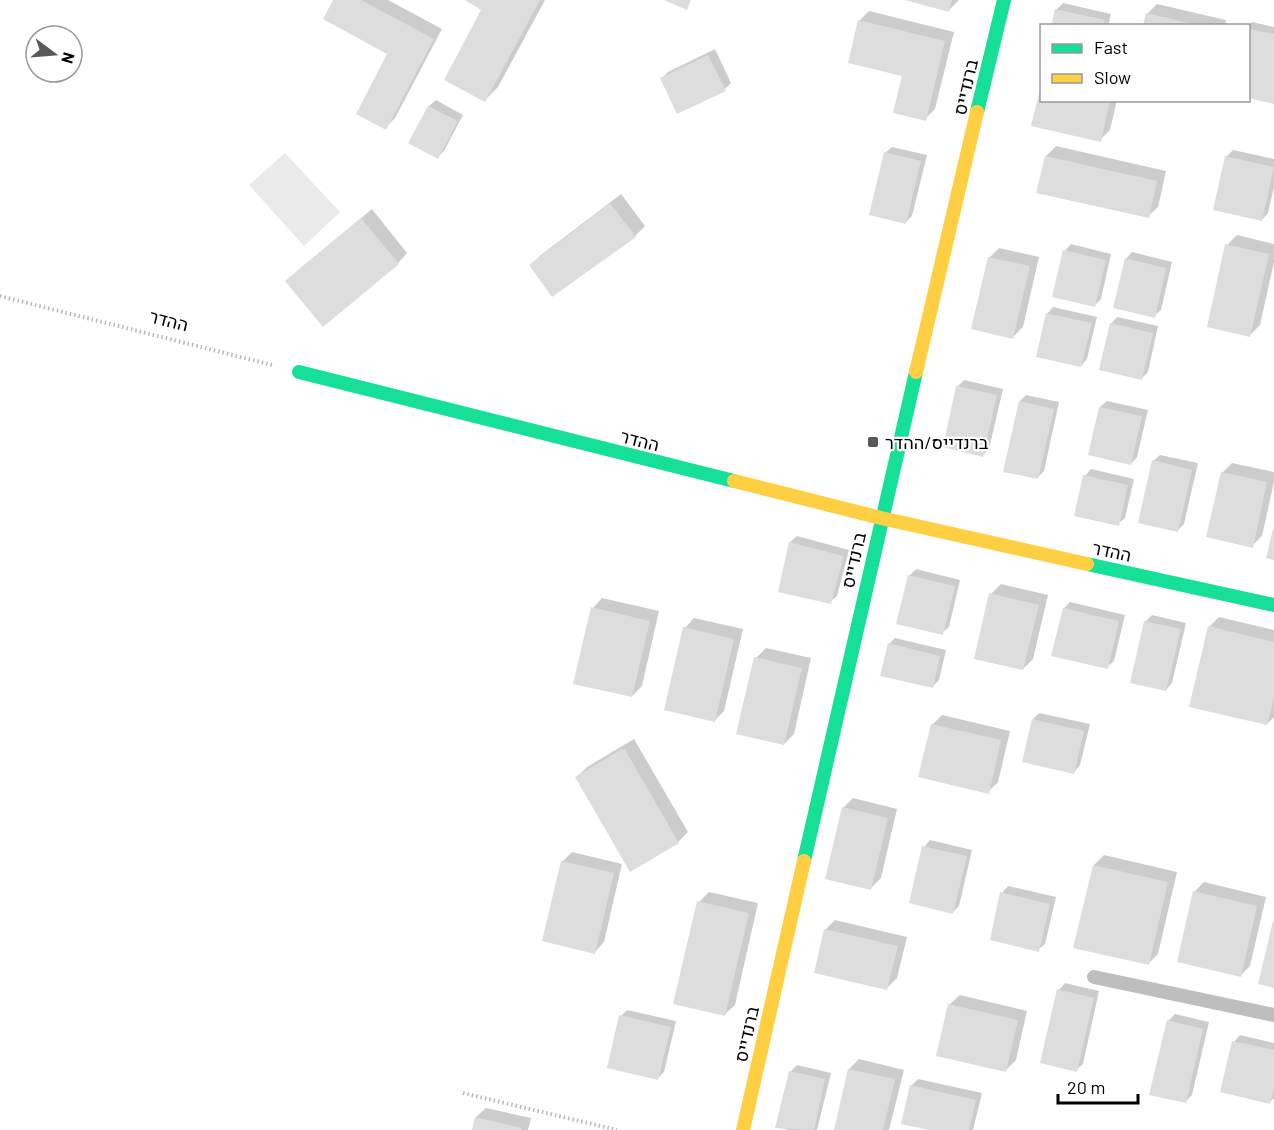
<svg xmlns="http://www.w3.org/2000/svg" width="1274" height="1130" font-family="Barlow,Heebo,sans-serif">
<rect width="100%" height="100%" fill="#fff"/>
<!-- green -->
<path fill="#eaeaea" d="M285 153 340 212 304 246 249 185Z"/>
<!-- shadow -->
<path fill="#0003" d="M335 0H388L442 29 395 118 385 128 389 53Z
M468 0H545L498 87 485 100 483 9Z
M909 0H959L949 10Z
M1063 3 1111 14 1108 26H1053L1056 10Z
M1157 4 1226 20 1225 26H1144L1147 14Z
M869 11 954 32 935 109 925 119 904 75 859 21Z
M1252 22 1274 27V102L1248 97V26Z
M715 49 731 83 725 89 662 78 668 72Z
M436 100 463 115 444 151 438 157 410 142 429 106Z
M1042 100H1117L1110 130 1100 140 1032 125Z
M1056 146 1166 171 1158 207 1148 216 1046 156Z
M892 147 927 155 912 216 906 222 885 153Z
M1233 150 1274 159V187L1268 213 1262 220 1226 157Z
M621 194 645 226 635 236 531 265 541 255Z
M372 209 407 253 398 263 297 271Z
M1237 235 1274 244V262L1260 325 1250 335 1227 245Z
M1071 244 1111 254 1101 299 1095 305 1065 251Z
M999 248 1039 257 1023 327 1013 337 989 258Z
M1132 252 1172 262 1161 310 1154 316 1126 259Z
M1053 307 1097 317 1087 359 1081 366 1047 314Z
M1117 317 1158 326 1148 372 1142 378 1111 324Z
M964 380 1003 389 989 449 983 455 957 387Z
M1026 395 1059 402 1044 471 1037 478 1020 401Z
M1107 401 1148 410 1137 457 1131 464 1100 407Z
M1160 455 1198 463 1184 524 1177 531 1153 461Z
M1232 463 1274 472V482L1262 536 1252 546 1222 473Z
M1091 469 1134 479 1125 518 1118 524 1085 476Z
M797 536 849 550 837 596 830 602 780 591 790 542Z
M916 569 960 580 949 627 942 633 909 576Z
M1001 584 1048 595 1033 659 1023 669 991 594Z
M602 598 659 611 642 686 632 696 593 608Z
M1070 602 1125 615 1114 661 1107 667 1064 608Z
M1152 615 1186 623 1172 683 1166 690 1146 621Z
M1219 617 1274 630V717L1267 724 1209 627Z
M694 618 743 629 724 711 714 721 685 628Z
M895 638 946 650 939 680 932 687 889 644Z
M766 648 811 658 794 734 784 744 756 658Z
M1039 713 1090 724 1080 765 1074 772 1033 719Z
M942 715 1010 731 998 782 988 792 932 725Z
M634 739 688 832 678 842 577 777 587 767Z
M853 798 897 809 881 878 871 888 843 808Z
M930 840 972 850 959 906 953 912 924 847Z
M572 852 622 864 604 942 595 952 562 862Z
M1104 855 1177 872 1158 954 1148 964 1094 865Z
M1204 882 1266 897 1250 966 1240 976 1194 892Z
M1008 886 1056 897 1045 944 1038 950 1002 893Z
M709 892 758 903 735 1005 725 1014 699 902Z
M835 920 907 937 897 978 887 988 825 930Z
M1065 983 1099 991 1083 1064 1076 1070 1059 990Z
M960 995 1027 1011 1016 1060 1006 1070 950 1004Z
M627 1010 676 1021 664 1072 658 1078 621 1016Z
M1175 1014 1209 1022 1192 1095 1185 1102 1168 1021Z
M1240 1035 1274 1043V1098L1270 1102 1234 1042Z
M859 1059 904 1070 889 1130H835L849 1069Z
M797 1065 831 1073 817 1130H789L777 1127 790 1072Z
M918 1079 982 1093 973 1130H935L903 1122 912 1085Z
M486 1108 531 1118 528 1130H474L476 1117Z"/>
<!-- building -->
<path fill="#ddd" d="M333 0H361L434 39 386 130 356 114 387 54 323 19Z
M465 0H540L485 102 444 80 481 10Z
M664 0H691L687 10Z
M905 0H952L949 12Z
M1055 9 1105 20 1104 26H1051Z
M1146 13 1197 25V26H1143Z
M858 20 945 41 926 121 893 113 902 76 848 63Z
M1248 29 1274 34V104L1248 98Z
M708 55 726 91 677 114 660 78Z
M1042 82V100H1110L1101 142 1031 126Z
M428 106 458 121 438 159 408 143Z
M884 152 921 161 906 224 869 215Z
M1045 156 1157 181 1149 218 1036 193Z
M1225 156 1274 167 1262 221 1213 210Z
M610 203 636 237 552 297 529 265Z
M361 218 399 264 323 327 285 281Z
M1225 244 1269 254 1250 337 1207 327Z
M1063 250 1106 260 1095 307 1052 297Z
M988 257 1030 266 1013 339 971 329Z
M1125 258 1166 268 1155 318 1113 308Z
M1046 313 1092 323 1081 367 1036 357Z
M1110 323 1153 333 1142 380 1099 370Z
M956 386 997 395 983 457 943 447Z
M1019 401 1054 409 1038 479 1003 472Z
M1099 407 1142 416 1131 465 1088 455Z
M1152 460 1192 470 1178 532 1138 523Z
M1221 472 1267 482 1253 548 1206 537Z
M1083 475 1128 485 1119 526 1074 516Z
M1273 529H1274V560L1266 558Z
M789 542 844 556 831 604 778 592Z
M908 575 955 586 943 635 896 624Z
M989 593 1039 605 1023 670 974 659Z
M591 607 650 621 632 697 573 684Z
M1063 608 1119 621 1108 669 1051 656Z
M1144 621 1181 629 1166 691 1130 683Z
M1208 626 1274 642V698L1267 725 1189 707Z
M683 627 734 639 715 722 664 710Z
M888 643 940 656 933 688 880 676Z
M754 657 802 668 784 745 736 734Z
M1032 719 1084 731 1074 774 1022 762Z
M931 724 1001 740 989 794 918 777Z
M624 748 679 843 630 872 575 777Z
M842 807 888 818 871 890 825 879Z
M922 846 967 856 953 914 909 903Z
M561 861 614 873 595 954 542 941Z
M1093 865 1168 882 1149 965 1073 948Z
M1193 891 1257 906 1241 977 1177 962Z
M1000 892 1050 904 1039 952 990 940Z
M697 901 749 913 725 1016 673 1004Z
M1273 921 1274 922V988L1258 984Z
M824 929 898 946 887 990 814 973Z
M1057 989 1094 998 1077 1072 1040 1063Z
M948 1004 1018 1020 1006 1072 936 1056Z
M619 1015 671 1027 658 1080 607 1068Z
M1167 1020 1203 1029 1186 1103 1149 1095Z
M1232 1041 1274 1050V1088L1270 1104 1220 1092Z
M848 1069 895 1079 883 1130H834Z
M789 1071 825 1079 814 1130 775 1128Z
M910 1085 976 1100 969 1130H929L901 1124Z
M475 1117 522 1128 521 1130H472Z"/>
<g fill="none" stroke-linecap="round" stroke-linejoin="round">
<!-- path -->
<path stroke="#b8b8b8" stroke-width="4" stroke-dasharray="1.5 3" stroke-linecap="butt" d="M0 296 272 365
M463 1093 617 1130"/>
<!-- lane -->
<path stroke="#bebebe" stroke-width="14" d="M1094 977 1274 1015"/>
<!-- fast -->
<path stroke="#16e098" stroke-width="14" d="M977 112 1004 0
M299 372 734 481
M1087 564 1274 605
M804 861 916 372"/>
<!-- slow -->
<path stroke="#ffcf43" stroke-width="14" d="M916 372 977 112
M734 481 881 518 1087 564
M743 1130 804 861"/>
</g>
<!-- markers -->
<rect fill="#595959" stroke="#fff" stroke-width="2" x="867" y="436" width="12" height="12" rx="3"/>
<g text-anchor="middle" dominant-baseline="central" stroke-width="4.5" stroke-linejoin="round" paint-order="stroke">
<!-- street labels -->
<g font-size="18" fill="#000" stroke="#fff">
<text transform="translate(965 87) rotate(-77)">ברנדייס</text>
<text transform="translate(169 320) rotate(14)">ההדר</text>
<text transform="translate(640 440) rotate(14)">ההדר</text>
<text transform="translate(1112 551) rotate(12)">ההדר</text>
<text transform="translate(853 560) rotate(-77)">ברנדייס</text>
<text transform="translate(746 1034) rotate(-77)">ברנדייס</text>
</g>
<!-- poi labels -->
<g font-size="18" fill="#000" stroke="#fff" text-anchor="start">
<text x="885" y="442">ברנדייס/ההדר</text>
</g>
</g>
<!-- legend -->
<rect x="1040" y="24" width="210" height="78" fill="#ffffff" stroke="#999999" stroke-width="1.5"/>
<rect x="1052" y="44" width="30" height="9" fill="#16e098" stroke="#999999" stroke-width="1.5"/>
<text x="1094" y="54" font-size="18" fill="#000000">Fast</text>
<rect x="1052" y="74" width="30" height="9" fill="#ffcf43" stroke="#999999" stroke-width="1.5"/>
<text x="1094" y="84" font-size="18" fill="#000000">Slow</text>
<!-- north arrow -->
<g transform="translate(54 54) rotate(106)"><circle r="28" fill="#ffffff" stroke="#999999" stroke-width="1.5"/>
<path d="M0-4.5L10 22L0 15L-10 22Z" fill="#595959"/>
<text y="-9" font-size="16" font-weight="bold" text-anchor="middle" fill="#000000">N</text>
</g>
<!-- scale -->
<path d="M1058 1094v9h80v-9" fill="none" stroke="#000000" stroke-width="3"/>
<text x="1067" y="1094" font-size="18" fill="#000000" stroke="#ffffff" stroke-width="4.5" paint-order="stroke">20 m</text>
</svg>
